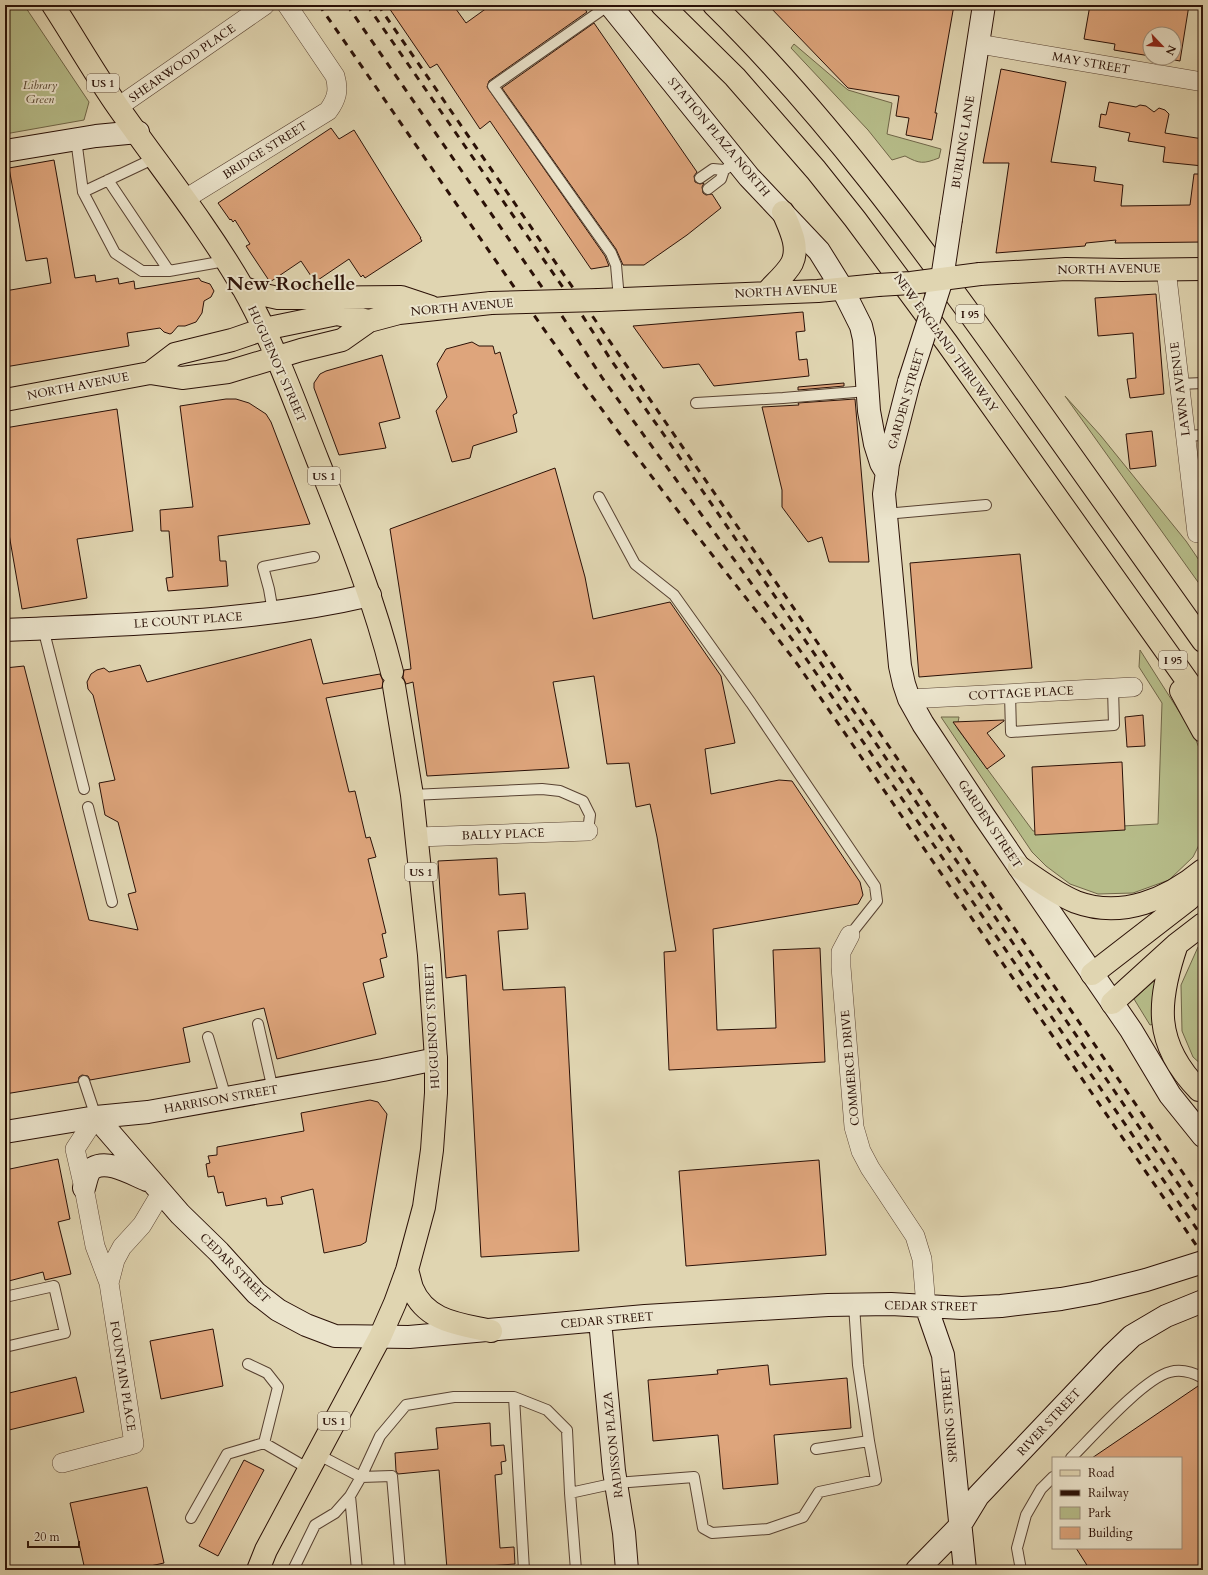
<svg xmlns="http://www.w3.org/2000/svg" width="1208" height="1575" font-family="Cardo,serif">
<rect width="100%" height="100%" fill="#e0d5b1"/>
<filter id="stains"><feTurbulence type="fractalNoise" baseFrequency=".005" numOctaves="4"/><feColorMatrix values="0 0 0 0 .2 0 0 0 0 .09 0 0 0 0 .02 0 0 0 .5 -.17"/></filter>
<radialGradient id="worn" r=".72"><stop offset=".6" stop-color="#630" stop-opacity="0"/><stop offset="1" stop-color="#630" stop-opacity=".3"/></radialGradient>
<!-- green -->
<path fill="#b6bc89" stroke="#706648" d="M5 5H24L89 102 84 120 5 134Z
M794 44 848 90 892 103 887 134 941 149 939 158C923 164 920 164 905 156L892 160 868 130 791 48Z
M1065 396 1101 436 1186 541 1203 566V589Z
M1140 650 1194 735 1203 758V837L1193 857 1169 880 1133 893 1098 894 1070 884 1046 866 1032 852 941 717H959L957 728 1033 831 1158 824 1162 703 1139 667Z
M1203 943V1066L1193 1057 1182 1031 1181 985 1198 947Z
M1155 980 1158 981 1154 1024 1150 1025 1134 999Z"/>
<!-- building -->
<path fill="#dea57c" stroke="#2b1107" d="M387 5H453L466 23 491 5H582L587 12 489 81 487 87 605 256 609 266 591 269 490 121 480 129 437 64 430 68Z
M768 5H954L935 113H937L932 140 906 135 909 118 896 116 899 96 848 88Z
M1090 5H1189L1180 61 1164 58H1174V34H1150V56L1114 50 1115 44 1084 39Z
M594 23 697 172 694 176 695 182 700 184 704 183 702 187 703 193 706 195 712 194 721 208 687 235 644 265H623L616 249 502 88Z
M1001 69 1066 82 1051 162 1096 167 1094 181 1123 185 1121 206 1190 205 1194 174H1203V242L1115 243 1116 240 1086 243 1085 246 996 253 1009 163H983Z
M1109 102 1136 107 1140 105 1146 106 1154 112 1159 108 1165 110 1169 114 1165 133 1203 139V166L1163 162 1165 147 1128 141 1130 133 1099 127 1101 114 1106 115Z
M331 128 339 139 354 130 421 238H420L422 241 365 278 363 275 361 277 349 259 315 282 301 261 270 282 246 246 250 244 235 220 233 222 231 219 230 220 218 203Z
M54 160 75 278 95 275 96 282 118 278 119 284 134 281 135 289 199 278 201 281 210 284 214 291 211 297 204 301 202 313 196 322 185 326H178L172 333 170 334 164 332 160 328 127 333 129 346 5 367V291L51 283 47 258 26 261 9 168Z
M1156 294 1164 394 1130 398 1127 379 1136 378 1133 333 1098 336 1095 298Z
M803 312 805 331 796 332 799 360 807 359 809 376 714 386 699 364 663 368 633 326Z
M472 342 479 346H493L495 354 500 352 517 413 513 415 517 432 473 446 470 458 452 462 436 411 447 397 437 364 446 349Z
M382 355 400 418 379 423 386 448 339 455 314 388V383L320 374 326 371Z
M844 383V386L798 390V387Z
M226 399H236L249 403 266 414 271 422 310 524 218 536 220 561H226L228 586 168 591 166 578 173 577 169 531H161L160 510 193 507 180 406Z
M855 399 869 562H829L822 537 808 542 782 507V490L762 407 799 405 798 403Z
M117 409 133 531 77 539 87 598 22 609 5 511V428Z
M1152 431 1156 466 1130 469 1126 434Z
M555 468 585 577 593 619 670 602 721 676 735 743 705 749 711 794 779 780 792 781 860 882 863 895 858 904 713 929 717 1030 776 1028 773 950 820 948 825 1062 669 1070 664 952 676 951 657 837 650 804 636 807 629 763 607 764 594 676 553 682 569 768 427 776 413 682 406 684 403 677 404 670 411 669 409 651 390 529Z
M1020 554 1032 668 919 677 910 563Z
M311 639 323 684 380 674 383 681 382 688 326 698 349 792 355 791 366 838 370 837 376 857 368 859 386 933 382 934 387 957 380 959 384 977 363 983 376 1034 277 1059 264 1008 183 1028 190 1062 90 1080 88 1076 82 1075 79 1077 78 1082 5 1094V668L24 666 89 920 138 930 128 894 136 892 118 822 105 815 99 783 115 780 93 695 88 689 87 682 91 674 97 670 104 668 109 672 140 665 147 682Z
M1143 715 1145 746 1127 747 1125 717Z
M1004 720V721L987 733 1005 756 987 769 953 722Z
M1122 762 1125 830 1035 835 1032 767Z
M497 858 499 895 525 893 528 929 498 931 503 990 565 987 579 1251 481 1257 466 975 446 978 438 861Z
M370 1100 378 1102 387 1114 366 1242 361 1245 324 1253 313 1189 281 1197 283 1204 267 1206 266 1198 226 1206 223 1192 218 1193 214 1176 208 1177 206 1164 210 1163 208 1156 217 1155V1147L304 1131 301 1113Z
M58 1159 70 1219 58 1222 71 1274 45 1280 43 1272 5 1282V1170Z
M819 1160 826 1255 686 1266 679 1171Z
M213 1329 223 1386 161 1399 150 1341Z
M768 1365 770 1385 847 1378 851 1428 774 1435 778 1484 723 1489 718 1435 653 1441 648 1380 718 1374 717 1370Z
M76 1377 84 1412 9 1430 5 1414V1394Z
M1201 1384H1203V1570H1090L1076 1548H1181V1458H1092Z
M490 1423 491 1446 504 1445 506 1461 501 1462 502 1474 495 1475 500 1548 514 1547 515 1564 447 1569 439 1470 398 1474 396 1471 395 1453 438 1449 436 1428Z
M244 1460 264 1470 218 1556 199 1546Z
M147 1487 164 1563 132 1570H85L70 1503Z"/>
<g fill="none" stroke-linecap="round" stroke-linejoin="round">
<defs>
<path id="lane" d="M609 5 493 86 611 253 616 265 619 299
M76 139 83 192 155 158
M700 178 713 169 724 170
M108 180 169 271
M708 189 721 179 724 170 737 162
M83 192 115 253 142 271H169L225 261
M1179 384 1203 383
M696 403 783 398 867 391
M1186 436 1203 435
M599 497 635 564 674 595 751 703 875 886 877 901 850 935
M885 514 986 505
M273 612 269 589 263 567 314 557
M43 628 84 789
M1010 694 1011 732 1114 725 1113 688
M412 795 542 789 560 791 583 801 590 815 588 831
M88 807 112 902
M258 1024 273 1090
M208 1037 226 1098
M84 1081 96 1117
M5 1297 54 1286 65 1333 5 1347
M248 1364 267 1373 278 1387 264 1443 309 1469
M514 1397 524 1570
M816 1449 869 1441 858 1365 854 1305
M317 1454 361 1477 392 1476 400 1570
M1071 1458C1092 1437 1144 1378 1170 1372 1181 1369 1194 1373 1203 1378
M350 1496 357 1570
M191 1518 227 1454 264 1443
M293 1570 315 1525 335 1513 350 1496 361 1477 380 1436 406 1405 454 1397H514L547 1410 567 1430 570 1493
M576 1570 570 1493 616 1483 694 1477 703 1528 712 1533 768 1529 803 1517 819 1492 876 1480 869 1441
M1021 1570 1017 1548 1026 1515 1041 1489 1053 1477"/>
<path id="street" d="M979 44 1203 82
M118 107 265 5
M185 199 328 111C337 99 339 90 335 76L287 5
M1166 269 1197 533
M909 699 1133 687
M418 837 588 831
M850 935 841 952V967L854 1127 861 1151 870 1168 915 1236 922 1259 926 1306
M109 1283 115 1260 122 1247 142 1225 161 1193
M62 1463 134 1444 109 1283 95 1246 84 1188 75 1149 96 1117"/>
<path id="secondary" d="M610 5 749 177 819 251 842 288 861 326 864 339 869 411 875 444 881 463 887 473
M5 151 96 136 138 132
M951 219 984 5
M909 382 888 464 884 494 900 666 904 684 909 699 923 724 984 816 1131 1030 1170 1095 1203 1136
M5 630C127 624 251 623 370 595
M96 1117 180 1214 219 1252 256 1293 278 1310 306 1325 335 1336 409 1337 645 1316 828 1305 891 1304 962 1308 1001 1306 1061 1299 1094 1293 1146 1280 1203 1262
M5 1132 96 1117 148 1112 383 1070 436 1059
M84 1188C86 1182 87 1172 93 1168 108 1159 132 1174 147 1180
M926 1306 943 1355 965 1570
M600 1320 614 1471 624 1533 627 1570
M917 1570 959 1527 978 1496 1111 1356 1132 1336 1166 1316 1203 1301"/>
<path id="primary" d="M53 5C75 39 95 74 118 107 160 167 206 224 243 288 274 343 295 403 318 461 346 531 374 599 392 672
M980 274 1066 269 1121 270 1203 269
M242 287 260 294 278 298 401 297 431 307
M767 292C774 284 787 273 792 263 800 246 789 227 783 212
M599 300 818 291 878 285
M150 373 175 354 232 340 264 329 337 314 369 321
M5 400 150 373 182 378 228 372 301 350 342 340 369 321 399 313 491 303
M407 1270C409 1276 410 1282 412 1288 426 1322 460 1324 491 1331
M258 1570 266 1550 380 1337 395 1303 407 1270 424 1207 432 1150 436 1093V1059L429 955 412 795 394 686"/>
<path id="highway" d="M662 5 735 77 816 170 855 219 947 343 1203 703
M714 5C826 115 917 240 1009 368 1073 459 1138 550 1203 641
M1181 691 1203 731
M1019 867C1037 879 1056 894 1076 902 1122 919 1168 899 1203 870
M1177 944C1157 1002 1153 1043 1199 1090
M1092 974 1189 899 1203 883
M1112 1003 1177 944 1203 924"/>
</defs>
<!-- lane casing -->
<use href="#lane" stroke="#584232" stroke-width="12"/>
<!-- street casing -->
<use href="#street" stroke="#584232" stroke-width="20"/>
<!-- secondary casing -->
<use href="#secondary" stroke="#2b1107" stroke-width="24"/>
<!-- primary casing -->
<use href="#primary" stroke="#2b1107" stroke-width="24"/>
<!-- highway casing -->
<use href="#highway" stroke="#2b1107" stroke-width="24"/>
<!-- lane -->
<use href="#lane" stroke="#ebe4cc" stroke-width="10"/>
<!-- street -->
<use href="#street" stroke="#ebe4cc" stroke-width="19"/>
<!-- secondary -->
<use href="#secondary" stroke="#ebe4cc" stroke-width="22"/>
<!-- primary -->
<use href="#primary" stroke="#e0d5b1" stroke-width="22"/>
<!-- highway -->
<use href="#highway" stroke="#e0d5b1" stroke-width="22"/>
<!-- rail -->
<path stroke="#2b1107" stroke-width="3" stroke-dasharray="7 7" stroke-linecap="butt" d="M319 5C424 155 525 308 635 454 688 526 744 594 798 665L1203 1255
M347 5 564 319 603 379 807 660 1203 1238
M367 5 578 309 611 360 669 442 1203 1220
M378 5 1203 1202"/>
<defs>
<path id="secondary-bridge" d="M909 382 942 279 951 219"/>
<path id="primary-bridge" d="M878 285 911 283 980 274
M491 303 599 300"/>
</defs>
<!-- secondary-bridge casing -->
<use href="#secondary-bridge" stroke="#2b1107" stroke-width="24" stroke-linecap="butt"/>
<!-- primary-bridge casing -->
<use href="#primary-bridge" stroke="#2b1107" stroke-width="24" stroke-linecap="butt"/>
<!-- secondary-bridge -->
<use href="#secondary-bridge" stroke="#ebe4cc" stroke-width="22"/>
<!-- primary-bridge -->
<use href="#primary-bridge" stroke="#e0d5b1" stroke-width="22"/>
</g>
<g text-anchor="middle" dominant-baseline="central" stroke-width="4" stroke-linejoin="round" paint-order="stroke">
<!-- shield labels -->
<g fill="#ebe4cc" stroke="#655042" stroke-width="1">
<rect x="87" y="74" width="32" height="18" rx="3"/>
<rect x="956" y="305" width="28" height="18" rx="3"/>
<rect x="308" y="467" width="32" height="18" rx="3"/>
<rect x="1159" y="651" width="28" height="18" rx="3"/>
<rect x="405" y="863" width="32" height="18" rx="3"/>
<rect x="318" y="1412" width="32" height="18" rx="3"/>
</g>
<g font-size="11" font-weight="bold" fill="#2b1107">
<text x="103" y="83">US 1</text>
<text x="970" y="314">I 95</text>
<text x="324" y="476">US 1</text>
<text x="1173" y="660">I 95</text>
<text x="421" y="872">US 1</text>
<text x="334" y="1421">US 1</text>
</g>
<!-- street labels -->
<g font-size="12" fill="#2b1107" stroke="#ebe4cc">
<text transform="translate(182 63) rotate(-35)">SHEARWOOD PLACE</text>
<text transform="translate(1091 63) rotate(10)">MAY STREET</text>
<text transform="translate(719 137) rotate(50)">STATION PLAZA NORTH</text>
<text transform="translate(963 142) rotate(-81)">BURLING LANE</text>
<text transform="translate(265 150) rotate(-32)">BRIDGE STREET</text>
<text transform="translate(1109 269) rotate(-1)">NORTH AVENUE</text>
<text transform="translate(786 291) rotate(-3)">NORTH AVENUE</text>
<text transform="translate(462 307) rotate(-5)">NORTH AVENUE</text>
<text transform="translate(946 343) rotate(54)">NEW ENGLAND THRUWAY</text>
<text transform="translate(277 364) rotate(66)">HUGUENOT STREET</text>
<text transform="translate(78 386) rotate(-11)">NORTH AVENUE</text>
<text transform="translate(1180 389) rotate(-97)">LAWN AVENUE</text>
<text transform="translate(906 399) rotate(-74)">GARDEN STREET</text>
<text transform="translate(188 620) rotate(-4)">LE COUNT PLACE</text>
<text transform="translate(1021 693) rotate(-3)">COTTAGE PLACE</text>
<text transform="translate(990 824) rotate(56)">GARDEN STREET</text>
<text transform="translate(503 834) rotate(-2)">BALLY PLACE</text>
<text transform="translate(432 1026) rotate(-93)">HUGUENOT STREET</text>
<text transform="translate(850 1068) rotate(-95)">COMMERCE DRIVE</text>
<text transform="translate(221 1099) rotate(-10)">HARRISON STREET</text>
<text transform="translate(235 1268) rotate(45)">CEDAR STREET</text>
<text transform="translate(931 1306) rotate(1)">CEDAR STREET</text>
<text transform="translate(607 1320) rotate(-5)">CEDAR STREET</text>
<text transform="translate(123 1376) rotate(81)">FOUNTAIN PLACE</text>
<text transform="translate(949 1415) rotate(-95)">SPRING STREET</text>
<text transform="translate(1049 1422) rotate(-47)">RIVER STREET</text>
<text transform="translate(613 1445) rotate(-96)">RADISSON PLAZA</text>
</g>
<!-- park labels -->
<g font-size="12" font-style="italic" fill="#55442e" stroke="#ebe4cc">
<text x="40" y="85">Library<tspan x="40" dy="14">Green</tspan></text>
</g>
<!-- town labels -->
<g font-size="20" font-weight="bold" fill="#2b1107" stroke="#ebe4cc">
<text x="291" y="283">New Rochelle</text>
</g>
</g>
<!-- margin -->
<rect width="1208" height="1575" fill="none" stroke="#e0d5b1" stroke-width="20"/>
<rect x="6" y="6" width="1196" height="1563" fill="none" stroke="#2b1107" stroke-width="2"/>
<rect x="10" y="10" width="1188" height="1555" fill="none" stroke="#2b1107"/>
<!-- legend -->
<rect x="1052" y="1457" width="130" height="92" fill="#ebe4cc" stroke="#9e907d"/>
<rect x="1060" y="1470" width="20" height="6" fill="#e0d5b1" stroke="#9e907d"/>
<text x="1088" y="1477" font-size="12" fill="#2b1107">Road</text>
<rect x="1060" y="1490" width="20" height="6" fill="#2b1107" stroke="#9e907d"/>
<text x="1088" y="1497" font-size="12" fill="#2b1107">Railway</text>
<rect x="1060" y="1507" width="20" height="12" fill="#b6bc89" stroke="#9e907d"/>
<text x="1088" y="1517" font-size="12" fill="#2b1107">Park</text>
<rect x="1060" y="1527" width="20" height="12" fill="#dea57c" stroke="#9e907d"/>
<text x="1088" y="1537" font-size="12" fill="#2b1107">Building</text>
<!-- north arrow -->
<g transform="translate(1162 46) rotate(115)"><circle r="19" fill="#ebe4cc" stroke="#9e907d"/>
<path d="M0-3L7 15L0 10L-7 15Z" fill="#8f2418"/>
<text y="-6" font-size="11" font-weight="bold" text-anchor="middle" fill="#2b1107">N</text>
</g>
<!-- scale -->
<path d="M28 1541v6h51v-6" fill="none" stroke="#2b1107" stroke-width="2"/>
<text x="34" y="1541" font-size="12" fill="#2b1107" stroke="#ebe4cc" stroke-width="3" paint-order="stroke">20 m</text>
<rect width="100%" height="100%" filter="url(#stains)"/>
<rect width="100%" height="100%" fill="url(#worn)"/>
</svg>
